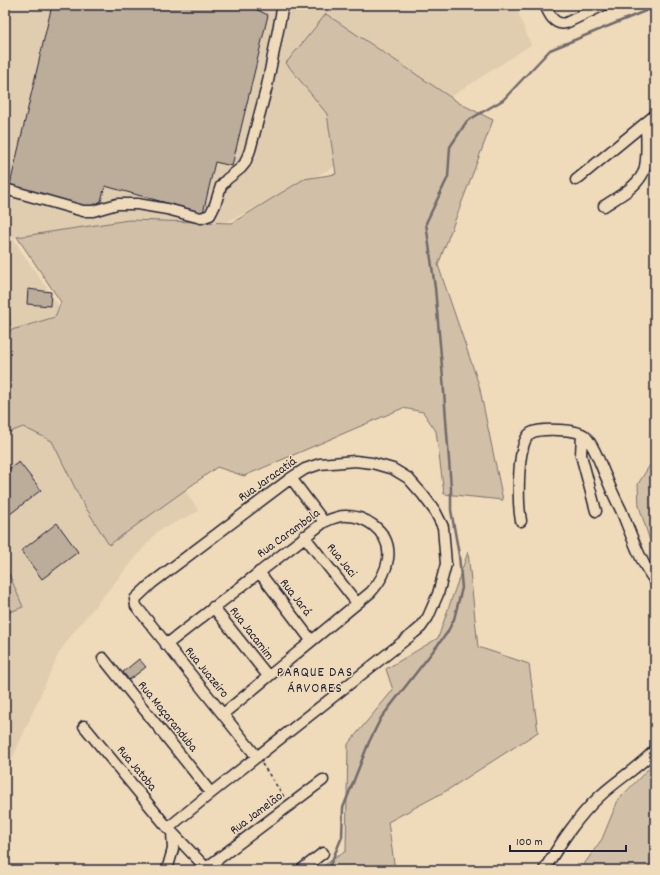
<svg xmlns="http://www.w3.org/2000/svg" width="660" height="875" font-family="Dekko,sans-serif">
<rect width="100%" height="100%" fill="#efdbb9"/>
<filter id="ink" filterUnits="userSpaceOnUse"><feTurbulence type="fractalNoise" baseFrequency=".025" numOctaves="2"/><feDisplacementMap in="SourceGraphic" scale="8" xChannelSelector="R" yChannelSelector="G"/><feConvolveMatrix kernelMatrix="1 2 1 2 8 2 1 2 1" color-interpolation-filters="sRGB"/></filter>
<g filter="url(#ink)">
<!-- built -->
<path fill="#e0cdb0" d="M5 5H515L531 45 375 146 229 221 5 238Z
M13 239 199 511 158 531 76 629 59 653 5 775V240Z"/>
<!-- green -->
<path fill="#d1c0a7" stroke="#7a7171" d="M326 14 459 103 493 120 438 265 479 385 503 500 444 494 436 431 423 412 403 408 244 476 217 467 109 545 81 500 52 441 23 427 5 434V332L55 317 61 302 17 237 129 220 232 223 304 179 336 174 327 114 286 63Z
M655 457V557L639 506 638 484Z
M468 552 478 647 529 664 538 732 446 791 388 822 395 870H317L346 851 348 744 393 690 386 669 438 638Z
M9 574 23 607 5 614V575Z
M655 762V870H580L602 839 618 800Z"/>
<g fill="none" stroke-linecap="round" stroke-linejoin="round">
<!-- stream -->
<path stroke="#716a6c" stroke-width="2.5" d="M328 870 342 837 343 808 369 742 381 718 447 633 454 619 462 588 459 555 451 510V488L443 378 435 288 426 223 448 177 450 147 467 121 503 100 550 50 655 7"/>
</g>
<!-- building -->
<path fill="#bcad9a" stroke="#22223b" d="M52 5H252L251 7 268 15 232 166 215 162 203 213 105 186 101 201 89 208 9 189Z
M5 289H7L10 325H5Z
M28 289 51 292 50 306 27 304Z
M19 462 41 490 5 518V472Z
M57 523 78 552 42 579 21 551Z
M139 659 146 667 129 680 123 672Z"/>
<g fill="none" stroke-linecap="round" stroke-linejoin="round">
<defs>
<path id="minor" d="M545 5C549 14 554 26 566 23L604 5
M576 180 655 115
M5 189 83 211H93L117 204H137L167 209 201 218 210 215 215 205 221 186 227 179 241 168 245 163 250 150 267 86 283 5
M604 206C616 198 634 189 642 175 649 164 646 136 646 123
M582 434 581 455 596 511
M291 478 324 522
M521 521C518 505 516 441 531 433 540 428 577 429 585 436 595 446 601 467 607 479 611 490 616 500 621 510 631 534 639 560 655 581
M304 536 357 603
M259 572 311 640
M213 607 268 676
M166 645 324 522C331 519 339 515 347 516 356 516 366 520 373 525 398 544 389 572 371 592L223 714
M103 658 211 793
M84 726 168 828 208 870
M168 828 211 793 414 633 421 627 428 617 438 594 446 564 443 527 435 511 423 495 408 478 393 469 372 463 355 461 320 464 305 469 291 478 152 583 135 599 136 606 257 757
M206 868 323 780
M167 870 173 849 172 832
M301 870 323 853
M544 870C560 844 577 817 600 796 617 780 638 768 655 750"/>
</defs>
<!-- minor casing -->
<use href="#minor" stroke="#22223b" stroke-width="13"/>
<!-- path -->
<path stroke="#22223b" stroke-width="1.5" stroke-dasharray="3 3" stroke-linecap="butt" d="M262 764 285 798"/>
<!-- minor -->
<use href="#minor" stroke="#efdbb9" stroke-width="10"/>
</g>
</g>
<g text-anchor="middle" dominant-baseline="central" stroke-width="3" stroke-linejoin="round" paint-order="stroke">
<!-- street labels -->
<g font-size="13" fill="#22223b" stroke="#efdbb9">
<text transform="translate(268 480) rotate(-35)">Rua Jaracatiá</text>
<text transform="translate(289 534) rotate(-36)">Rua Carambola</text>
<text transform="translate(341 561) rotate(51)">Rua Jaci</text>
<text transform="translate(295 598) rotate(52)">Rua Jará</text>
<text transform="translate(251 634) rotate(52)">Rua Jacamim</text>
<text transform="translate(206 673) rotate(51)">Rua Juazeiro</text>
<text transform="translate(167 717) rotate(51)">Rua Maçaranduba</text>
<text transform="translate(136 769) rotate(50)">Rua Jatoba</text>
<text transform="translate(257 814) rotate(-37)">Rua Jamelão</text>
</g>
<!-- neighbourhood labels -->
<g font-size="14" letter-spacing="1" fill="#22223b" stroke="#efdbb9">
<text x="315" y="673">PARQUE DAS<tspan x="315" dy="16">ÁRVORES</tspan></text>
</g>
</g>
<!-- margin -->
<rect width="660" height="875" fill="none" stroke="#efdbb9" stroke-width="20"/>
<rect x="10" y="10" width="640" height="855" fill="none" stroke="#22223b" stroke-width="1.5" filter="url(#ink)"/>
<!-- scale -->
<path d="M510 845v6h116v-6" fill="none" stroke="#22223b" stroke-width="2"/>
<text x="516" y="845" font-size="12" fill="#22223b" stroke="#efdbb9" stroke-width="3" paint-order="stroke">100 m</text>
</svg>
